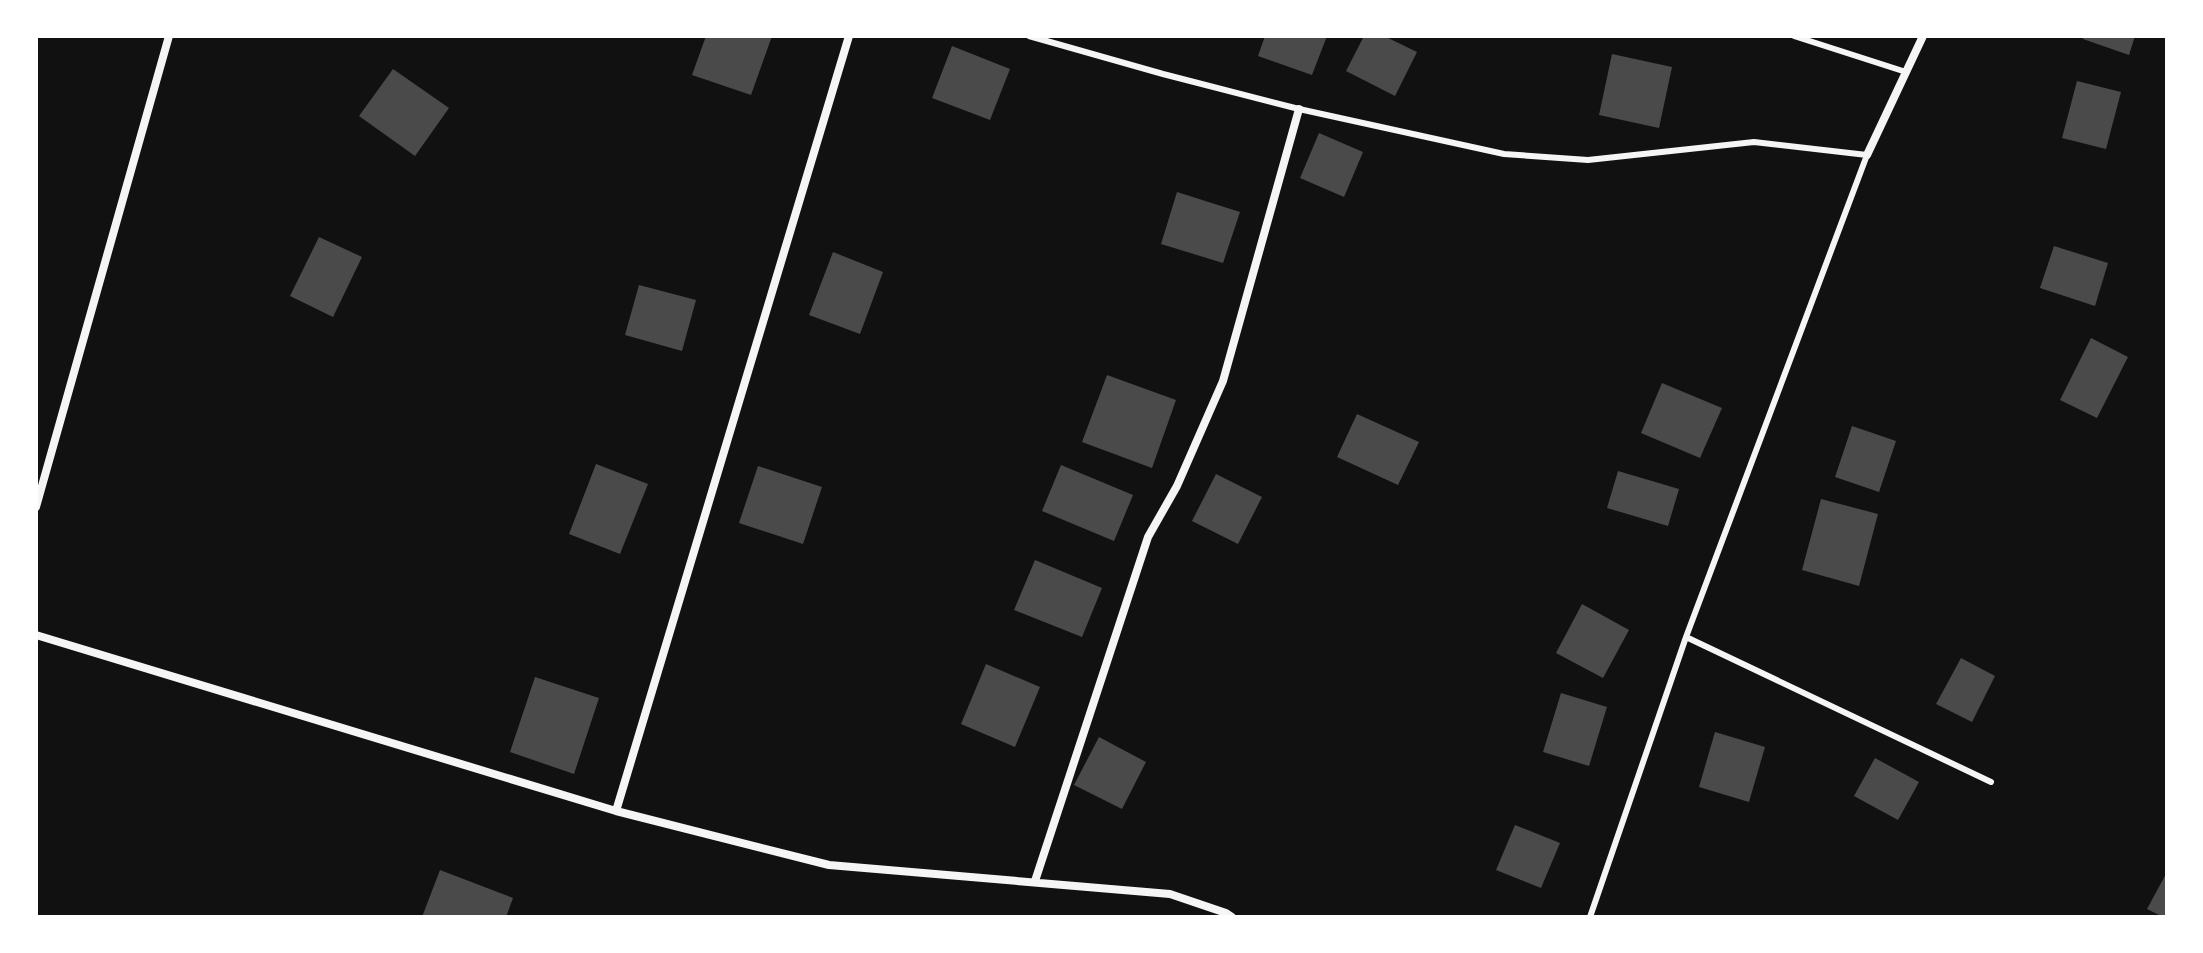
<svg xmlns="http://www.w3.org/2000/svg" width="2203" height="953" font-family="'Roboto Condensed',sans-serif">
<rect width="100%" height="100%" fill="#111"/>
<!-- building -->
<path fill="#4a4a4a" d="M706 36H772L751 95 692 75Z
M1265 36H1327L1312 75 1258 56Z
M1364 36H1384L1417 52 1395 96 1346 71Z
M2084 36H2135L2129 55 2083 39Z
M952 46 1010 69 990 120 932 98Z
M1612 54 1672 67 1659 128 1599 115Z
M393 69 449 108 415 156 359 116Z
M2077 81 2121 92 2106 149 2062 138Z
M1319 133 1363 152 1344 197 1300 178Z
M1177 192 1240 212 1223 263 1161 244Z
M319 237 362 257 333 317 290 296Z
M2054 246 2108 263 2095 306 2040 288Z
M833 252 883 272 860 334 809 315Z
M639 285 696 300 682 351 625 335Z
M2091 338 2128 357 2097 418 2060 400Z
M1107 375 1176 400 1152 468 1082 442Z
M1662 383 1722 408 1700 458 1641 433Z
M1357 414 1419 442 1398 485 1337 457Z
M1852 426 1896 441 1879 492 1835 477Z
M596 464 648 484 620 554 569 534Z
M1061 465 1133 495 1114 541 1042 511Z
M758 466 822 487 803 544 739 523Z
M1618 471 1679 489 1668 526 1607 508Z
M1216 474 1262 497 1238 544 1192 521Z
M1821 499 1878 514 1859 586 1802 570Z
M1035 560 1102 588 1082 637 1014 610Z
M1582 604 1629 630 1603 678 1556 653Z
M1961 658 1995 676 1972 722 1936 704Z
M986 664 1040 687 1015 747 961 724Z
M535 677 599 698 574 774 510 752Z
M1561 693 1607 707 1589 766 1543 752Z
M1715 732 1765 747 1749 802 1699 787Z
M1099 737 1146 762 1122 809 1074 785Z
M1875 758 1919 782 1898 820 1854 796Z
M1515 825 1560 843 1541 888 1496 870Z
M440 870 513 898 506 917H422Z
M2167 872V917H2163L2147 909Z"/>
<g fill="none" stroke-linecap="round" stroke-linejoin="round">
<!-- service -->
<path stroke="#f5f5f5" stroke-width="6" d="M1029 36 1163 74 1299 109 1504 154 1588 160 1754 142 1867 155 1686 637 1590 917
M1794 36 1906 72
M1686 637 1991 782"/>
<!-- minor -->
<path stroke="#f5f5f5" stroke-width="8" d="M1867 155 1923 36
M36 507 169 36
M36 635 616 811 829 865 1170 894 1226 913 1232 917
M616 811 849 36
M1035 881 1148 537 1177 486 1223 381 1299 109"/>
</g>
<!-- border -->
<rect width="2203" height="953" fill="none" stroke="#ffffff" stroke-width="76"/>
</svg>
